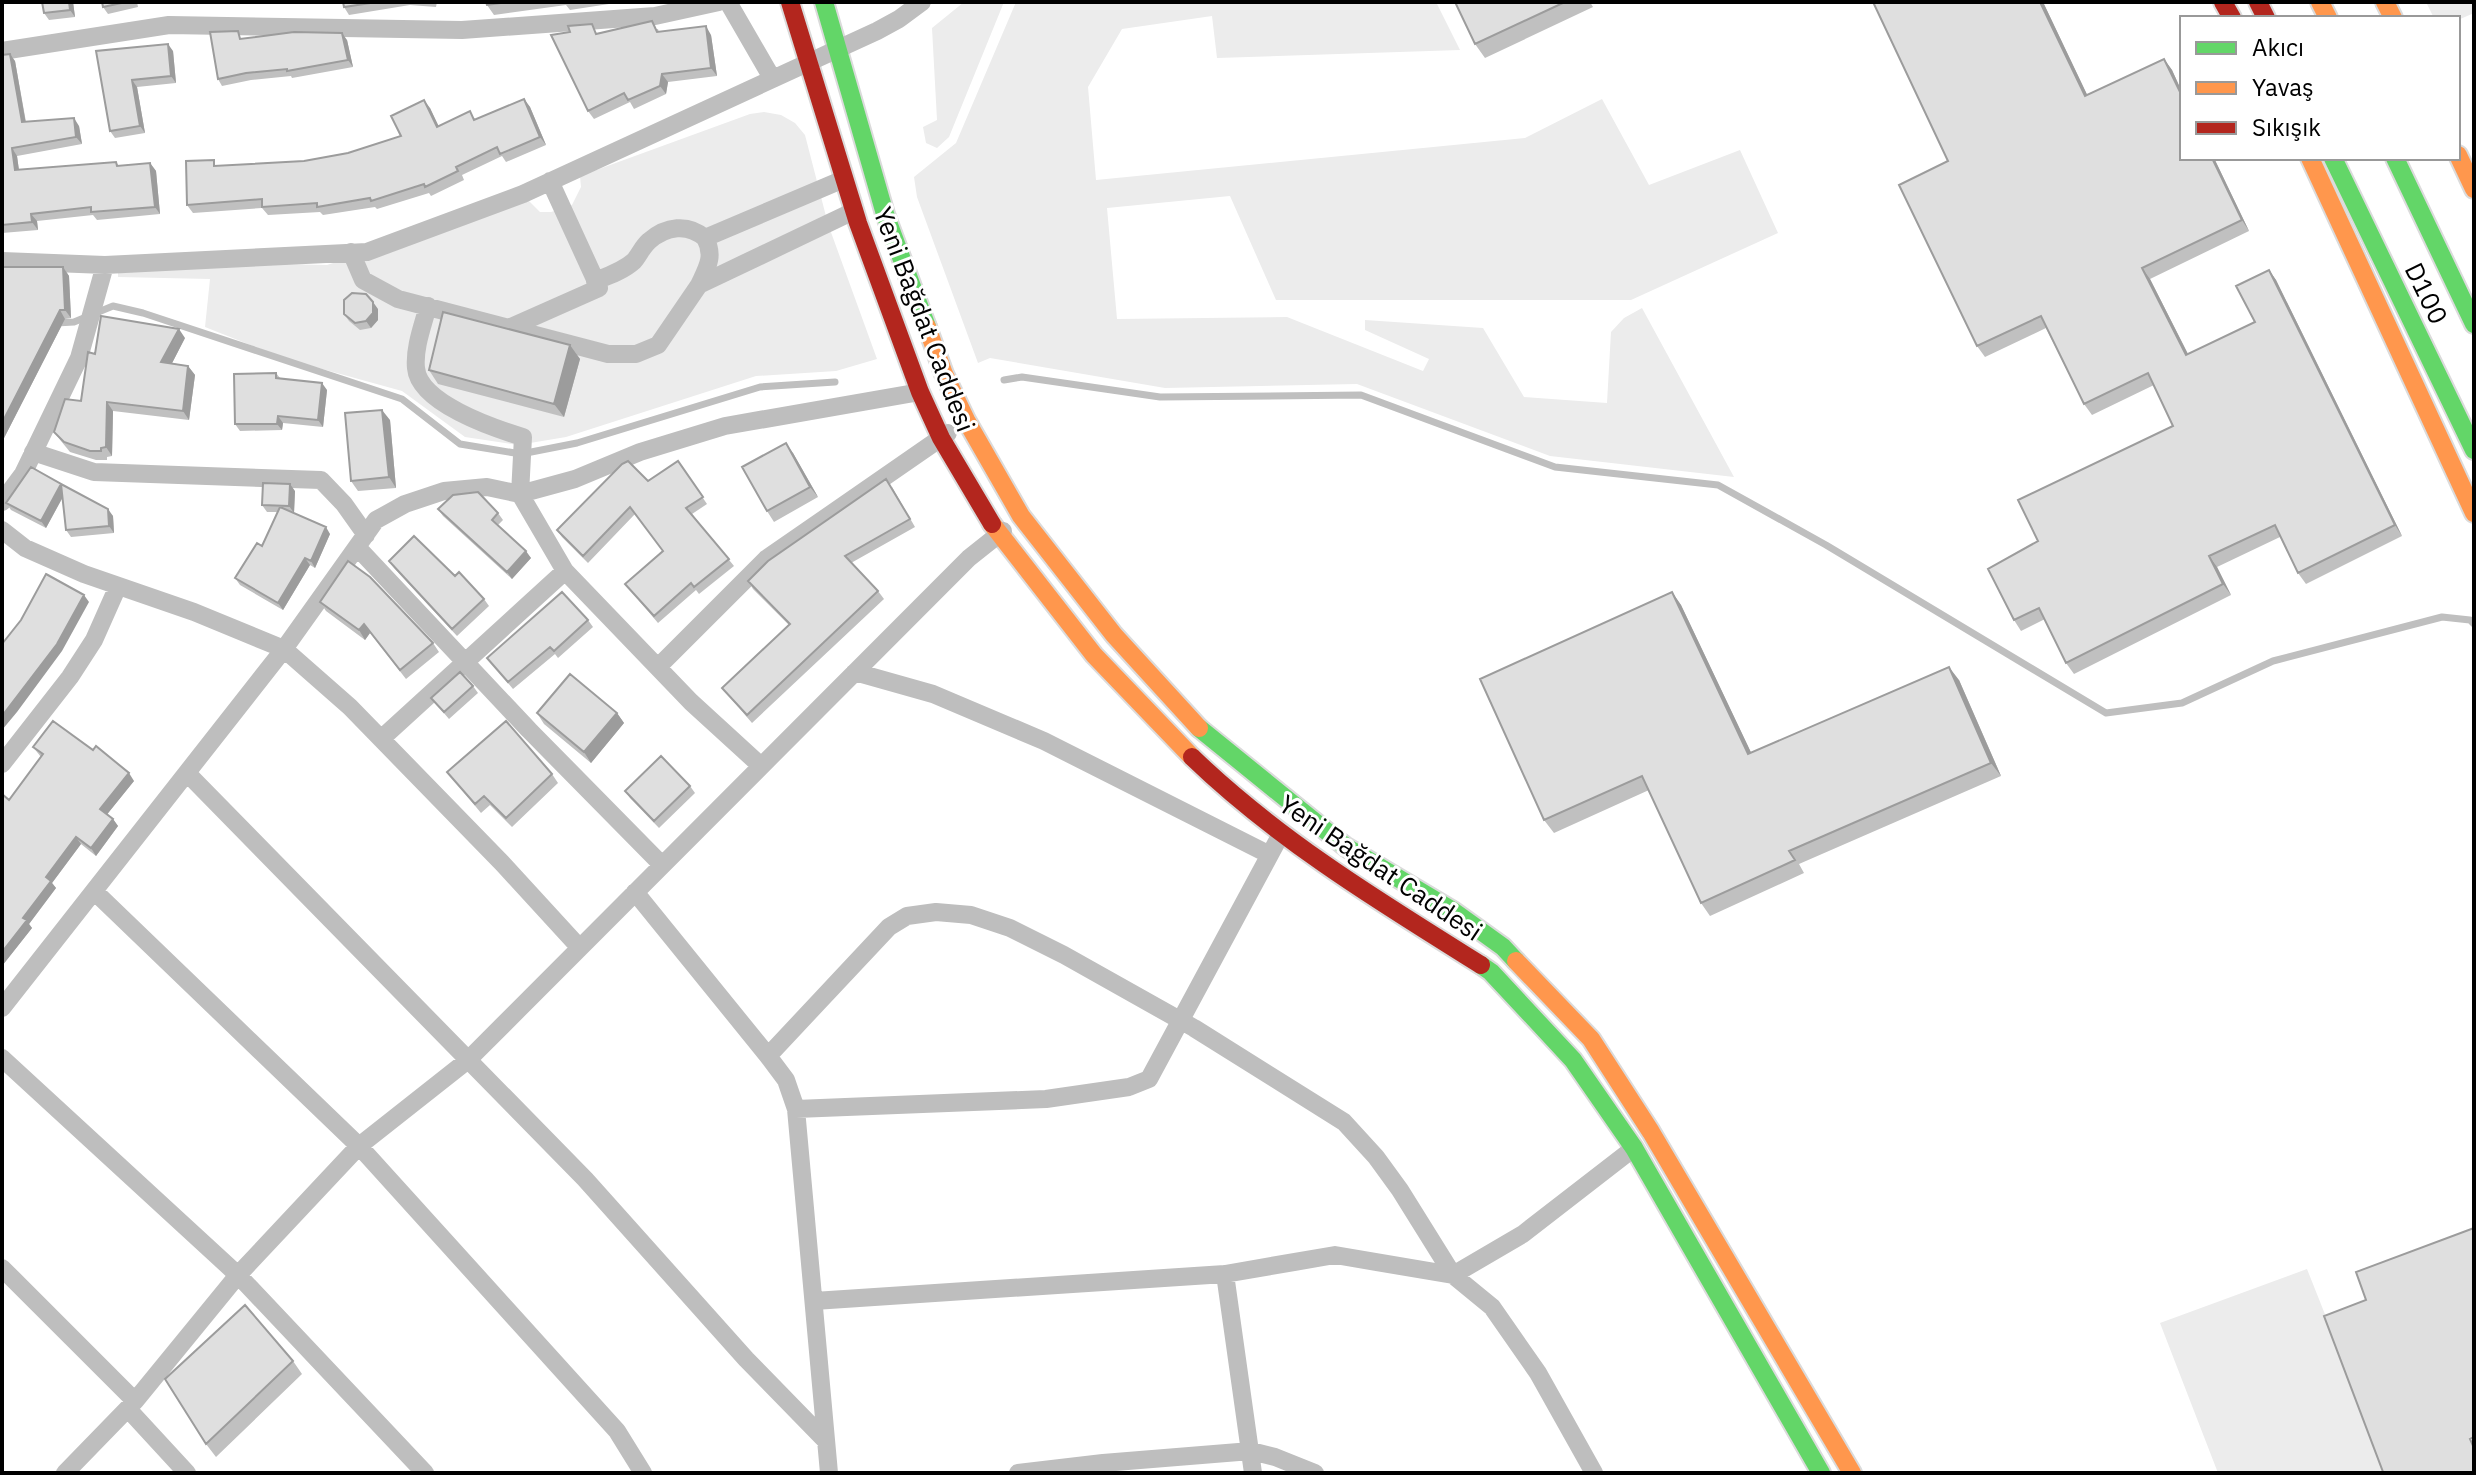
<svg xmlns="http://www.w3.org/2000/svg" width="2476" height="1475" font-family="'IBM Plex Sans',sans-serif">
<rect width="100%" height="100%" fill="#fff"/>
<!-- green -->
<path fill="#ececec" d="M964 2H1004L949 137 937 148 926 143 923 127 937 120 932 28Z
M1016 2H1436L1460 50 1217 58 1212 16 1122 29 1088 87 1096 180 1525 138 1602 99 1649 185 1740 150 1778 233 1631 300H1276L1230 196 1107 208 1117 319 1287 317 1423 371 1429 359 1365 330V320L1483 328 1524 397 1607 403 1611 332 1624 318 1642 308 1734 477 1550 456 1357 384 1165 388 990 358 978 363 917 197 914 177 956 143Z
M2426 2H2474V13L2458 20 2434 18Z
M764 112 781 115 795 123 805 135 828 224 877 359 836 371 756 376 566 437 518 445 465 437 402 391 286 359 205 327 210 279 118 277V273L232 263 327 265 528 200 540 212H551L572 205 581 187 580 176 750 114Z
M2307 1269 2388 1473H2218L2160 1323Z"/>
<g fill="none" stroke-linecap="round" stroke-linejoin="round">
<!-- stream -->
<path stroke="#bfbfbf" stroke-width="7" d="M56 323 74 322 113 306 143 313 402 399 460 444 521 454 577 443 760 387 835 382
M1004 380 1022 377 1160 397 1361 395 1555 467 1718 485 1826 545 2106 713 2182 703 2273 661 2442 617 2470 620 2474 624"/>
<defs>
<path id="fast" d="M824 2 885 214 927 327
M2333 158 2474 450
M2395 158 2474 324
M1199 728 1346 847 1453 911 1503 947 1516 961
M1481 965 1491 972 1573 1060 1634 1148 1821 1473"/>
<path id="slow" d="M2320 2 2328 18
M2385 2 2393 18
M2458 155 2474 189
M2310 158 2474 513
M927 327 944 374 966 420 1021 516 1114 635 1199 728
M992 524 1094 655 1192 757
M1516 961 1591 1039 1651 1132 1852 1473"/>
<path id="jam" d="M790 2 858 223 920 392 941 438 992 524
M2223 2 2232 18
M2258 2 2266 18
M1192 757C1278 840 1380 902 1481 965"/>
</defs>
<!-- fast casing -->
<use href="#fast" stroke="#dbdbdb" stroke-width="22"/>
<!-- slow casing -->
<use href="#slow" stroke="#dbdbdb" stroke-width="22"/>
<!-- jam casing -->
<use href="#jam" stroke="#dbdbdb" stroke-width="22"/>
<!-- street -->
<path stroke="#bebebe" stroke-width="18" d="M728 2 772 78
M2 51 169 25 462 30 655 16 719 2
M351 252 363 280 398 299 608 354H636L658 345 699 285 854 211
M2 261 105 265 367 252 523 194 877 31 899 19 922 2
M595 281C608 276 623 271 634 261 639 255 643 246 649 241 666 226 688 223 705 238
M699 285C707 268 715 256 705 238L844 179
M428 306C423 325 414 348 416 368 419 403 493 428 523 437L520 494 565 571 691 702 761 766
M511 327 599 288 550 181
M33 452 94 472 321 480 344 504 366 535
M2 502 23 474 79 358 105 265
M2 530 25 548 84 574 194 612 284 649 350 707 502 863 579 947
M357 547 529 730 662 865
M658 667 766 559 948 433
M855 672 933 694 1044 741 1268 854
M381 739 565 571
M2 764 70 677 94 640 118 586
M187 773 585 1179 746 1359 826 1441
M94 891 359 1146 617 1431 643 1473
M635 892 768 1056 786 1080 796 1109 829 1473
M2 1008 284 649 376 520 405 504 444 491 487 487 520 494 575 479 640 452 725 426 920 392
M768 1056 889 927 907 916 936 912 971 915 1010 928 1064 955 1194 1028 1344 1122 1376 1157 1400 1190 1453 1275 1492 1307 1538 1373 1594 1473
M2 1058 238 1275 425 1473
M796 1109 1046 1099 1129 1087 1149 1079 1281 834
M2 1268 135 1401
M1225 1274 1253 1473
M814 1301 1225 1274 1335 1255 1453 1275 1523 1234 1634 1148
M128 1409 187 1473
M65 1473 135 1401 238 1275 359 1146 468 1060 969 558 1003 531
M1018 1473 1103 1463 1251 1451 1275 1457 1315 1473"/>
<!-- fast -->
<use href="#fast" stroke="#63d668" stroke-width="18"/>
<!-- slow -->
<use href="#slow" stroke="#ff974d" stroke-width="18"/>
<!-- jam -->
<use href="#jam" stroke="#b3261e" stroke-width="18"/>
</g>
<!-- wall -->
<path fill="#c0c0c0" d="M42 2H73L75 17 49 20 44 13Z
M102 2H137L138 7 108 14 103 7Z
M343 2H437L436 7 410 5 349 15 344 7Z
M486 2H608L609 4 570 10 566 5 494 15 487 5Z
M1455 2H1590L1593 7 1485 58 1475 44Z
M1873 2H2043L2087 95 2164 59 2172 70 2182 92V158H2214L2249 231 2150 279 2188 354 2255 322 2269 270 2276 280 2402 536 2306 584 2298 573 2280 537 2217 567 2231 595 2074 674 2066 663 2045 619 2021 631 2014 620 2038 541 2173 426 2154 385 2092 415 2084 404 2046 328 1985 357 1977 346 1948 161Z
M658 29 659 32 711 35 717 76 668 82 666 94 634 109 630 102 594 119 588 111 570 32 598 33Z
M243 38 347 40 353 67 292 78 291 76 251 80 222 86 218 79Z
M96 51H173L176 83 137 87 145 133 115 138 110 131Z
M2 55 15 61 26 122 79 126 82 144 17 156 19 170 116 162 119 166 150 163 156 171 160 214 97 220 93 215 37 221 38 230 2 233Z
M524 99 530 107 546 145 506 162 502 156 462 175 464 180 431 196 429 193 377 209 375 207 323 215 320 212 268 215 262 208 193 213 187 205 218 166 304 161 348 153 401 136 430 108 438 126 476 120Z
M63 267 69 276 71 318 65 319 2 442Z
M378 309V320L371 328 360 330 349 321 344 314Z
M185 338 172 363 188 366 195 375 189 420 113 411 112 456 107 457V460H96L70 452 61 441 54 432 81 401 95 354Z
M570 345 580 359 564 417 438 384 429 370Z
M276 373 280 378 327 390 323 427 283 423 282 430 240 431 235 424Z
M390 420 396 488 358 491 351 481Z
M793 453 818 497 774 522 767 511Z
M678 461 707 504 692 514 734 566 699 594 696 590 658 623 625 584 663 551 635 514 588 563 562 537 557 530 648 481Z
M31 467 113 516 114 533 71 537 66 530 63 497 46 528 11 510 6 503Z
M892 487 915 527 851 563 878 591 884 599 752 723 722 688 789 625 753 589 748 581Z
M295 491 294 513 330 534 315 568 310 565 283 610 240 585 235 578 262 546 277 512H267L262 505Z
M438 509 498 513 503 520 498 525 531 558 512 579 443 516Z
M389 561 455 576 484 599 489 606 457 636 394 568Z
M1672 592 1681 605 1751 753 1959 680 2001 776 1799 864 1804 873 1710 916 1701 903 1649 790 1554 833 1544 820Z
M320 602 433 643 439 652 406 679 370 633 365 640 326 611Z
M588 620 593 627 558 658 555 654 513 689 487 658Z
M473 686 478 693 449 719 431 698Z
M537 713H617L624 723 591 763 544 724Z
M33 747 134 781 107 814 113 819 118 826 96 856 81 844 52 883 56 888 29 924 32 928 2 966 9 800 41 757Z
M447 772 552 774 558 783 512 827 490 805 481 813Z
M690 786 695 793 659 828 630 798 625 791Z
M293 1361 302 1374 216 1457 206 1444Z"/>
<!-- shaded-wall -->
<path fill="#9c9c9c" d="M69 2H73L75 17 70 10Z
M2040 2H2043L2093 107 2085 96Z
M706 26 711 35 717 76 711 68Z
M342 33 347 40 353 67 348 60Z
M168 44 173 51 176 83 171 76Z
M10 54 15 61 27 130 22 122Z
M2164 59 2172 70 2182 92V96Z
M662 74 668 82 666 94 660 86Z
M132 80 137 87 145 133 140 126Z
M524 99 530 107 546 145 540 137Z
M424 100 430 108 443 135 437 127Z
M74 118 79 126 82 144 76 137Z
M12 148 17 156 20 178 15 170Z
M2212 158H2214L2249 231 2242 220Z
M150 163 156 171 160 214 155 207Z
M31 214 37 221 38 230 32 222Z
M63 267 69 276 71 318 65 310Z
M2142 268 2150 279 2194 366 2186 355Z
M2269 270 2276 280 2402 536 2395 525Z
M373 302 378 309V320L371 328 366 321Z
M60 310 65 319 2 442V423Z
M179 329 185 338 168 371 161 362Z
M570 345 580 359 564 417 554 404Z
M188 366 195 375 189 420 183 411Z
M322 383 327 390 323 427 318 420Z
M107 402 113 411 112 456 106 447Z
M382 410 390 420 396 488 389 477Z
M278 416 283 423 282 430 277 424Z
M786 443 793 453 818 497 810 487Z
M61 484 66 491 46 528 41 521Z
M290 484 295 491 294 513 289 506Z
M108 509 113 516 114 533 109 526Z
M326 527 330 534 315 568 311 561Z
M526 551 531 558 512 579 507 572Z
M2209 556 2217 567 2231 595 2223 584Z
M305 558 310 565 283 610 278 603Z
M1672 592 1681 605 1758 767 1748 754Z
M84 595 89 602 62 651 17 712 2 730V716Z
M364 624 370 633 365 640 359 630Z
M1949 667 1959 680 2001 776 1991 763Z
M617 713 624 723 591 763 584 752Z
M129 773 134 781 105 817 100 809Z
M113 819 118 826 96 856 91 848Z
M76 837 81 844 52 883 56 888 29 924 32 928 2 966V952L46 877Z"/>
<!-- building -->
<path fill="#dfdfdf" stroke="#9c9c9c" stroke-width="2" d="M42 2H69L70 10 44 13Z
M102 2H126L103 7Z
M343 2H377L344 7Z
M486 2H508L487 5Z
M1455 2H1565L1475 44Z
M1873 2H2040L2085 96 2164 59 2182 96V158H2212L2242 220 2142 268 2186 355 2255 322 2236 286 2269 270 2395 525 2298 573 2275 525 2209 556 2223 584 2066 663 2039 608 2014 620 1988 569 2038 541 2018 500 2173 426 2148 373 2084 404 2041 316 1977 346 1899 185 1948 161Z
M652 21 657 32 706 26 711 68 662 74 660 86 628 100 624 93 588 111 551 35 570 32 568 26 592 24 596 34Z
M238 31 240 39 294 32 342 33 348 60 287 71V69L246 73 218 79 210 32Z
M168 44 171 76 132 80 140 126 110 131 96 51Z
M10 54 22 122 74 118 76 137 12 148 15 170 116 162 117 166 150 163 155 207 91 212V207L31 214 32 222 2 225V55Z
M524 99 540 137 500 154 497 147 456 167 458 171 425 187 424 184 371 201 370 198 317 207V203L262 207V199L187 205 186 161 214 160V166L304 161 348 153 401 136 391 116 424 100 437 127 470 111 474 120Z
M2 267H63L65 310H60L2 423Z
M352 293 366 294 373 302V313L366 321 355 323 344 314V300Z
M443 312 570 345 554 404 429 370Z
M101 316 179 329 161 362 188 366 183 411 107 402 106 447 101 448V451H90L64 442 54 432 65 399 81 401 88 352 95 354Z
M276 373V378L322 383 318 420 278 416 277 424H235L234 374Z
M382 410 389 477 351 481 345 413Z
M786 443 810 487 767 511 742 467Z
M628 461 648 481 678 461 703 497 686 508 729 559 694 587 691 583 654 616 625 584 663 551 630 507 583 556 557 530 622 464Z
M31 467 61 484 41 521 6 503Z
M886 479 910 519 845 556 878 591 747 715 722 688 790 624 748 581 768 561Z
M263 483 290 484 289 506 262 505Z
M61 484 108 509 109 526 66 530Z
M478 492 498 513 492 520 526 551 507 572 438 509 453 495Z
M280 507 326 527 311 561 305 558 278 603 235 578 257 543 262 546Z
M414 536 455 576 459 572 484 599 452 629 389 561Z
M348 561 370 577 433 643 400 670 364 624 359 630 320 602Z
M46 574 84 595 57 644 2 716V644L21 620Z
M562 592 588 620 554 651 550 647 508 682 487 658Z
M1672 592 1748 754 1949 667 1991 763 1789 851 1795 860 1701 903 1642 776 1544 820 1480 679Z
M460 672 473 686 444 712 431 698Z
M570 674 617 713 584 752 537 713Z
M53 721 93 750 96 746 129 773 100 809 113 819 91 848 76 837 46 877 51 881 23 918 27 920 2 952V794L9 800 43 754 33 747Z
M506 721 552 774 506 818 484 796 475 804 447 772Z
M661 756 690 786 654 821 625 791Z
M2474 1228V1437L2470 1439 2474 1448V1473H2380L2383 1472 2324 1316 2366 1300 2356 1272Z
M245 1305 293 1361 206 1444 165 1379Z"/>
<g text-anchor="middle" dominant-baseline="central" stroke-width="6" stroke-linejoin="round" paint-order="stroke">
<!-- street labels -->
<g font-size="26" fill="#000" stroke="#fff">
<text transform="translate(2427 293) rotate(64)">D100</text>
<text transform="translate(925 319) rotate(69)">Yeni Bağdat Caddesi</text>
<text transform="translate(1381 867) rotate(34)">Yeni Bağdat Caddesi</text>
</g>
</g>
<!-- border -->
<rect width="2476" height="1475" fill="none" stroke="#000000" stroke-width="8"/>
<!-- legend -->
<rect x="2180" y="16" width="280" height="144" fill="#ffffff" stroke="#999999" stroke-width="2"/>
<rect x="2196" y="42" width="40" height="12" fill="#63d668" stroke="#999999" stroke-width="2"/>
<text x="2252" y="56" font-size="24" fill="#000000">Akıcı</text>
<rect x="2196" y="82" width="40" height="12" fill="#ff974d" stroke="#999999" stroke-width="2"/>
<text x="2252" y="96" font-size="24" fill="#000000">Yavaş</text>
<rect x="2196" y="122" width="40" height="12" fill="#b3261e" stroke="#999999" stroke-width="2"/>
<text x="2252" y="136" font-size="24" fill="#000000">Sıkışık</text>
</svg>
